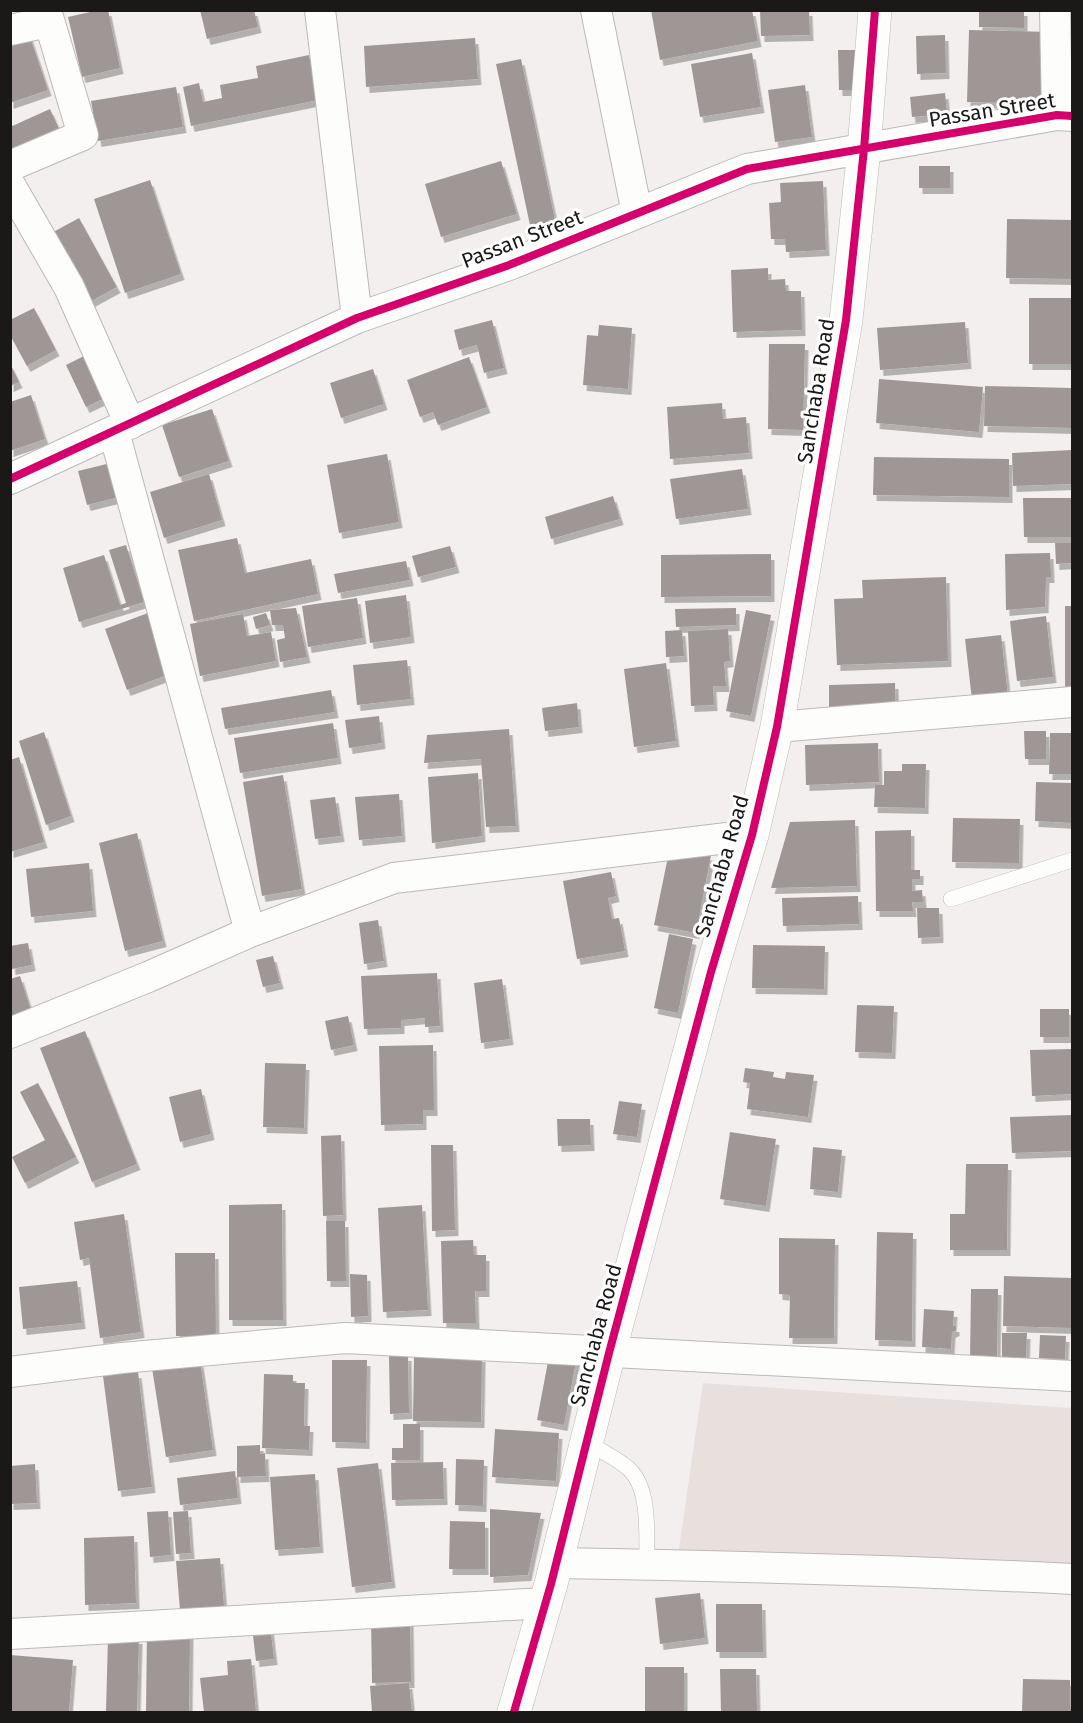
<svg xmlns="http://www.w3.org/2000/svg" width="1083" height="1723" font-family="'Fira Sans',sans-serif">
<defs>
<filter id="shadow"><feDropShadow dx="3.5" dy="6" stdDeviation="0" flood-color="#0004"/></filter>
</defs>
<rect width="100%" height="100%" fill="#f3efee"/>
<!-- built -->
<path fill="#e8e0dd" d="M703 1383 1072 1408V1590L675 1576Z"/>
<!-- building -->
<path fill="#9f9795" filter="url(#shadow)" d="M99 10H108L120 68 82 77 68 17Z
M200 10H254L258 27 207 39Z
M651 10H752L758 41 660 60Z
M760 10H809L810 35 761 36Z
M979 10H1024V28L979 27Z
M969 30 1053 32 1052 104 967 102Z
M29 34 48 90 10 103V41Z
M945 35 946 73 917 74 916 36Z
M475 38 478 79 366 87 364 46Z
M838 50H856L857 70H853L854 90H839Z
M752 53 761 107 700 117 691 64Z
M309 55 318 100 191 126 183 87 199 83 203 102 222 98 220 85 258 78 256 66Z
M521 59 556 225 531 230 496 64Z
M805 85 812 137 775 142 768 90Z
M176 87 183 127 98 141 91 101Z
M945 93 947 114 912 117 910 97Z
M50 109 60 131 10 155V127Z
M501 161 517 214 441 237 425 184Z
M919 166H950V188H919Z
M150 180 181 274 125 293 94 199Z
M823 181 826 250 786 252 785 239H771L769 203 781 202 780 183Z
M79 218 117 287 84 305 46 236Z
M1007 219 1072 220V279L1006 278Z
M768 268V280L785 279 786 291H801L802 330 733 332 731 270Z
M1029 298H1072V364H1029Z
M34 308 56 350 27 366 10 335V320Z
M492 320 504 368 484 373 477 345 459 350 454 330Z
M965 322 968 363 880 370 877 328Z
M599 325 632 328 628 389 583 385 587 335 598 336Z
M769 344H805L803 430 768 429Z
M88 354 109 396 86 407 66 365Z
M469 357 487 407 438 425 433 412 420 417 407 380Z
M10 363 19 382 10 386Z
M373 369 384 404 341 418 330 383Z
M879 379 983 387 979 432 876 423Z
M985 386 1072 388V428L984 426Z
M31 395 45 439 10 451V402Z
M722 403 723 419 746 417 749 453 670 459 667 407Z
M212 409 229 461 179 477 162 425Z
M1072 450V484L1013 486 1012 453Z
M387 454 399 522 339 533 327 465Z
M874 457 1009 459V497L873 495Z
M119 461 127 495 87 505 78 471Z
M742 469 748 509 676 519 670 479Z
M209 474 222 520 164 538 150 492Z
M613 496 620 519 551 539 545 517Z
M1023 498H1072V537H1024Z
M237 538 245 573 311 559 318 594 194 621 178 550Z
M1055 543H1072V563L1056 564Z
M126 545 144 602 79 622 63 568 104 555 120 605 126 603 109 550Z
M450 546 456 567 418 577 412 556Z
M1050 553 1051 577H1046L1045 607 1006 610 1005 554Z
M771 554V596L661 597V555Z
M406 561 410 580 338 593 334 574Z
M946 577 948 661 837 665 834 599 863 598 862 580Z
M406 595 411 637 370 643 365 601Z
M357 598 363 638 308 647 302 606Z
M1065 606H1072V689H1065Z
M296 608 307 657 280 662 277 640 285 638 283 625H272L270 610Z
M736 608V625L676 627 675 609Z
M746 610 771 615 751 716 726 711Z
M148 613 170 674 127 690 105 629Z
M266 613 270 625 256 629 253 617Z
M243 614 247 636 271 632 276 661 200 676 190 624Z
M1046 616 1053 677 1017 681 1010 621Z
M728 629 730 661 724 662 726 686H713L714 705 691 706 688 631Z
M682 630 684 656 666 657 665 631Z
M1001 635 1008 696 972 700 965 639Z
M407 660 411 699 357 705 353 665Z
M666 663 676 741 634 747 624 669Z
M895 683 896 725 829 727V685Z
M331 690 335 712 225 729 221 708Z
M577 703 579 727 545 731 542 708Z
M379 716 382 743 349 748 345 720Z
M333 723 338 758 240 773 234 738Z
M509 729 516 826 486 827 481 759 424 763 427 735Z
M1024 731H1046V759H1025Z
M44 732 71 816 46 825 19 741Z
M1050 733H1072V774H1049Z
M878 743 879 782 806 785 805 745Z
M19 757 44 842 10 852V760Z
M902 764H926L925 808 874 807 875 785H884V771H902Z
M478 773 482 836 432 843 428 777Z
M283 775 302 889 262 896 243 782Z
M1036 782 1072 783V823L1035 821Z
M399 794 402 836 359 840 355 797Z
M335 797 341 836 315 839 310 800Z
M953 818 1020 819 1019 863 952 862Z
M855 820 857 886 771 888 790 822Z
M911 830V870H920V879H912V891L922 890 923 902H912L913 911H876L875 831Z
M137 833 163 941 125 951 99 843Z
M670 847 711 855 696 933 654 925Z
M89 863 93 911 31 917 26 869Z
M611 872 616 896 608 898 612 919 619 918 625 951 577 959 563 881Z
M858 896 859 924 783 926 782 898Z
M917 908H939L940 937 918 938Z
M378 920 384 961 364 964 359 923Z
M669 934 693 939 678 1013 654 1008Z
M28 943 32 965 12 969 10 946Z
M753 945 825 946 824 989 752 988Z
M273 956 280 983 263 987 256 960Z
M437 973 440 1026 425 1027V1018L401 1020V1028L364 1029 361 976Z
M20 976 32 1014 10 1021V979Z
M502 979 510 1039 481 1043 474 983Z
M857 1005 894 1006 892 1053 855 1052Z
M1040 1009H1069V1037H1040Z
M348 1016 354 1045 331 1050 325 1021Z
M85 1031 137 1164 92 1182 40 1048Z
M433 1045 434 1110H423V1124L381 1125 379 1046Z
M1072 1049V1094L1032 1096 1030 1050Z
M265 1063 306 1064 304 1128 263 1127Z
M745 1068 774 1072 773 1077 785 1079 786 1072 814 1075 808 1117 747 1109 750 1083 743 1082Z
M38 1083 76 1157 25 1183 12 1157 45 1140 20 1092Z
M201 1089 211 1134 180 1142 169 1097Z
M619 1101 642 1104 637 1137 613 1134Z
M1072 1115V1151L1012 1153 1010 1117Z
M557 1119H590L591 1145 558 1146Z
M730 1132 776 1139 766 1206 720 1199Z
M341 1135 343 1215 323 1216 321 1136Z
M431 1145H453L455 1230 432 1231Z
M813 1147 842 1150 838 1192 810 1189Z
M966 1164H1008L1007 1250H950V1214H965Z
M282 1204 283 1320H229V1205Z
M422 1205 428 1310 383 1312 378 1208Z
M124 1214 141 1332 100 1338 89 1258 80 1260 74 1222Z
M326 1221H345L346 1281H327Z
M877 1232 913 1233 912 1341 875 1340Z
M779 1238 835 1239 834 1338H789L790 1295 779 1294Z
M473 1240 474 1255H486V1291H475L476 1323H443L441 1241Z
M175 1253H215L216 1336H176Z
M350 1274 367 1275 368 1316 351 1317Z
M1004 1276 1072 1278V1328L1003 1326Z
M77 1281 82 1323 23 1329 19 1287Z
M971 1289H998L997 1360H970Z
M924 1309 954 1311 953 1326H956V1330L952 1332 951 1349 922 1347Z
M1002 1333H1027L1026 1360H1002Z
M1040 1335 1066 1336 1065 1359 1039 1358Z
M550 1351 577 1356 564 1425 537 1420Z
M389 1355H408L409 1413 390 1414Z
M414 1355 482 1356 481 1422 413 1421Z
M332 1360H367L366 1443 332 1442Z
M200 1361 213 1450 166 1457 152 1368Z
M138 1372 152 1487 118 1491 103 1376Z
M264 1374 293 1375V1383H305L304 1426H310L309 1450 262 1448Z
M403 1424H420V1460H392V1448H403Z
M495 1429 559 1433 556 1481 492 1477Z
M260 1445V1454L265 1453 266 1476 237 1477V1446Z
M456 1459 484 1460 483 1506 455 1505Z
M443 1462 444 1499 392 1500 391 1463Z
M378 1463 392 1582 352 1587 337 1468Z
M35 1464 37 1503 10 1504V1466Z
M235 1471 238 1498 180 1505 177 1478Z
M315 1474 320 1547 275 1550 270 1477Z
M490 1509 541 1513 528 1575 490 1577Z
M168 1511 171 1555 150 1557 147 1512Z
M188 1511 191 1553 176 1554 173 1512Z
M450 1521 485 1522V1569H449Z
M134 1536 136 1603 85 1605 84 1538Z
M220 1558 224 1606 180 1610 176 1561Z
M700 1593 705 1638 660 1644 655 1598Z
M716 1604H762L763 1652H716Z
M410 1615 411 1682 372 1683 371 1616Z
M270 1625 274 1659 256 1661 252 1627Z
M147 1631 190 1632 189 1712H146Z
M108 1637 139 1638 137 1711H106Z
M10 1655 73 1660 69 1712 10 1711Z
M251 1659 256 1712H204L200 1678 228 1675 227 1661Z
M645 1667H684V1712H645Z
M720 1669H756L757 1712H721Z
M1023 1679 1070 1680V1709H1072V1712H1022Z
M409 1683 412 1712H372L370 1686Z"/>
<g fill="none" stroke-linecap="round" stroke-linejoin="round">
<defs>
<path id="service" d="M951 899 1072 860
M587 1442C600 1451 619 1459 630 1470 651 1491 646 1537 647 1565"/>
<path id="minor" d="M320 10 357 318
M596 10 637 213
M1055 10 1057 115
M10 30 48 22
M10 166 83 135 46 10
M10 185 69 287 130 424
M114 432 250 932
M10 479 357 318 509 265 747 169 1057 115 1072 116
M777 727 1072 702
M10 1033 148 977 250 932 394 878 752 835
M10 1372 122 1358 345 1338 1072 1376
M556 1563C728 1566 900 1570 1072 1579
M10 1634 545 1603"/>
<path id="tertiary" d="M514 1712 551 1584 609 1353 711 972 752 835 777 727 846 320 864 149 875 10"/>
</defs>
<!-- service casing -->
<use href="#service" stroke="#bbb9b8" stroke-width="16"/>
<!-- minor casing -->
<use href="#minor" stroke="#bbb9b8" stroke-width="32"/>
<!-- tertiary casing -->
<use href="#tertiary" stroke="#bbb9b8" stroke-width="34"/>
<!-- service -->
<use href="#service" stroke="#fdfdfc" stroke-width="15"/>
<!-- minor -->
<use href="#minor" stroke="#fdfdfc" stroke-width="30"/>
<!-- tertiary -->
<use href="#tertiary" stroke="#fdfdfc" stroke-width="33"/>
<defs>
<path id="cycleway" d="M10 479 357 318 509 265 747 169 1057 115 1072 116
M514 1712 551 1584 609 1353 711 972 752 835 777 727 846 320 864 149 875 10"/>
</defs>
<!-- cycleway casing -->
<use href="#cycleway" stroke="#fff" stroke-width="11"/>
<!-- cycleway -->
<use href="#cycleway" stroke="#d6006c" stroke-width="8"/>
</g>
<g text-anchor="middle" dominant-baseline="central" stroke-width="6" stroke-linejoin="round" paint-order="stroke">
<!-- street labels -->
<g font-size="21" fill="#1b1918" stroke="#fff">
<text transform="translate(992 110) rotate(-9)">Passan Street</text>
<text transform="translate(522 239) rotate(-21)">Passan Street</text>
<text transform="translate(816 391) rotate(-81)">Sanchaba Road</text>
<text transform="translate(722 866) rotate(-74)">Sanchaba Road</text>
<text transform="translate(596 1335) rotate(-75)">Sanchaba Road</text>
</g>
</g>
<!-- border -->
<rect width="1083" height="1723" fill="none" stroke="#1b1918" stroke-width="24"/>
</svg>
